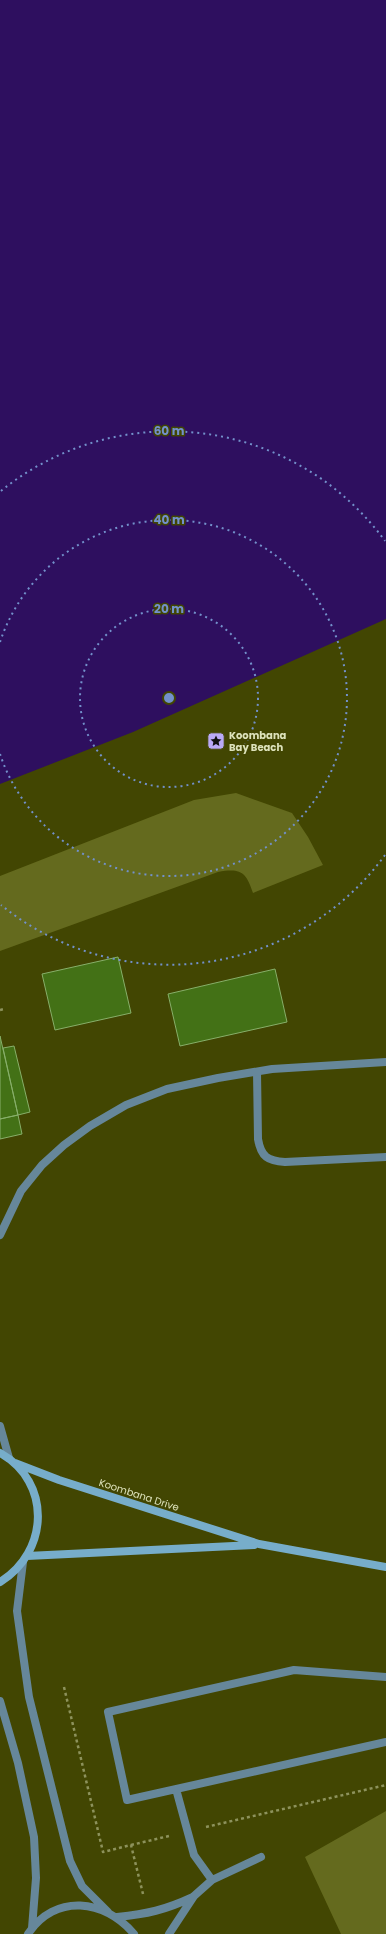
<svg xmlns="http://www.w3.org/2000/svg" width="386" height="1934" font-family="Poppins,sans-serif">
<rect width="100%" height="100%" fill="#424602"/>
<!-- green -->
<path fill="#646a1e" d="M236 793 292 813 308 837 323 865 253 893C246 872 241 868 218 872L0 951V876L194 800Z
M386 1811V1934H341L305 1857Z"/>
<!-- water -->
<path fill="#2e0f5f" d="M0 0H386V619L133 732 0 784Z"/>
<!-- building -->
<path fill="#437116" stroke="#87af6a" d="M118 957 131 1013 55 1030 42 974Z
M275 969 287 1022 180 1046 168 994Z
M0 1036 18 1115 0 1119Z
M14 1046 30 1112 18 1115 3 1048Z
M18 1115 22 1134 0 1139V1119Z"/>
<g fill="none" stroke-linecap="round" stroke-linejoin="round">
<!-- path -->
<path stroke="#8d925c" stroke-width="2.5" stroke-dasharray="3 3" stroke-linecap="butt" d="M0 1010 4 1009
M64 1687 103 1852 131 1845 143 1894
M206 1827 386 1785
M131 1845 169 1836"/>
<!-- lane -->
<path stroke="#66879a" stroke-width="8" d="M257 1072 258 1139C261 1157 268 1161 285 1162L386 1157
M23 1562 17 1611 29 1697 70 1861 82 1886 108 1912
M386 1677 294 1670 108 1712 127 1800 386 1742
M0 1701 18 1763 34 1837 36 1878 32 1928
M176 1789 194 1855 212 1880
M117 1917C147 1914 165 1910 193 1897
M28 1934C55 1893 105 1899 134 1934
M169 1934 194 1896 212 1880 261 1857"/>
<!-- street -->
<path stroke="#66879a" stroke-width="8" d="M0 1235 21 1191 42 1165 64 1145 90 1126 126 1105 167 1089 218 1078 272 1069 386 1062
M0 1426 9 1458"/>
<!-- secondary -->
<path stroke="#77adca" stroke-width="8" d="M0 1453C52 1482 49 1552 0 1582
M15 1463 59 1480 259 1544 386 1567
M27 1556 254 1545"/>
</g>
<!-- distance rings -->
<g fill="none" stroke="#7391cb" stroke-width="2" stroke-dasharray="2 4">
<circle cx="169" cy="698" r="89"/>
<path d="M0 642A178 178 0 1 1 0 754"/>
<path d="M385 855A267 267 0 0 1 1 905M1 491A267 267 0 0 1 385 541"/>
</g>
<!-- icons -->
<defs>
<symbol id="sight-square" viewBox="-11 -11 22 22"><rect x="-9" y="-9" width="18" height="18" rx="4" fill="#baaaf6" stroke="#424602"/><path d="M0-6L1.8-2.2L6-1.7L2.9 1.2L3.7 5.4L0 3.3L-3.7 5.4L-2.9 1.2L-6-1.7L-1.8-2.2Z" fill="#111"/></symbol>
</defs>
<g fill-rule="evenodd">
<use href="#sight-square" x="206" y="731" width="20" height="20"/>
</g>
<g text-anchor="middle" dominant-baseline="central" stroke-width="3" stroke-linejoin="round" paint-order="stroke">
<!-- poi labels -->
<g font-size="10" font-weight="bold" fill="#dde2bb" stroke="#424602" text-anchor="start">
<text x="229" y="735">Koombana<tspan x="229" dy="12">Bay Beach</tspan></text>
</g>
<!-- street labels -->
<g font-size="10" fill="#dde2bb" stroke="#424602">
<text transform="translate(139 1495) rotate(18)">Koombana Drive</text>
</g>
</g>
<circle cx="169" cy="698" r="6" fill="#7391cb" stroke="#424602" stroke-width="2"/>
<g font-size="12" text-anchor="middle" font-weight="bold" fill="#7391cb" stroke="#424602" stroke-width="3" stroke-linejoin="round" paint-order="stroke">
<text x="169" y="435">60 m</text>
<text x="169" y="524">40 m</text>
<text x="169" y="613">20 m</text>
</g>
</svg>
